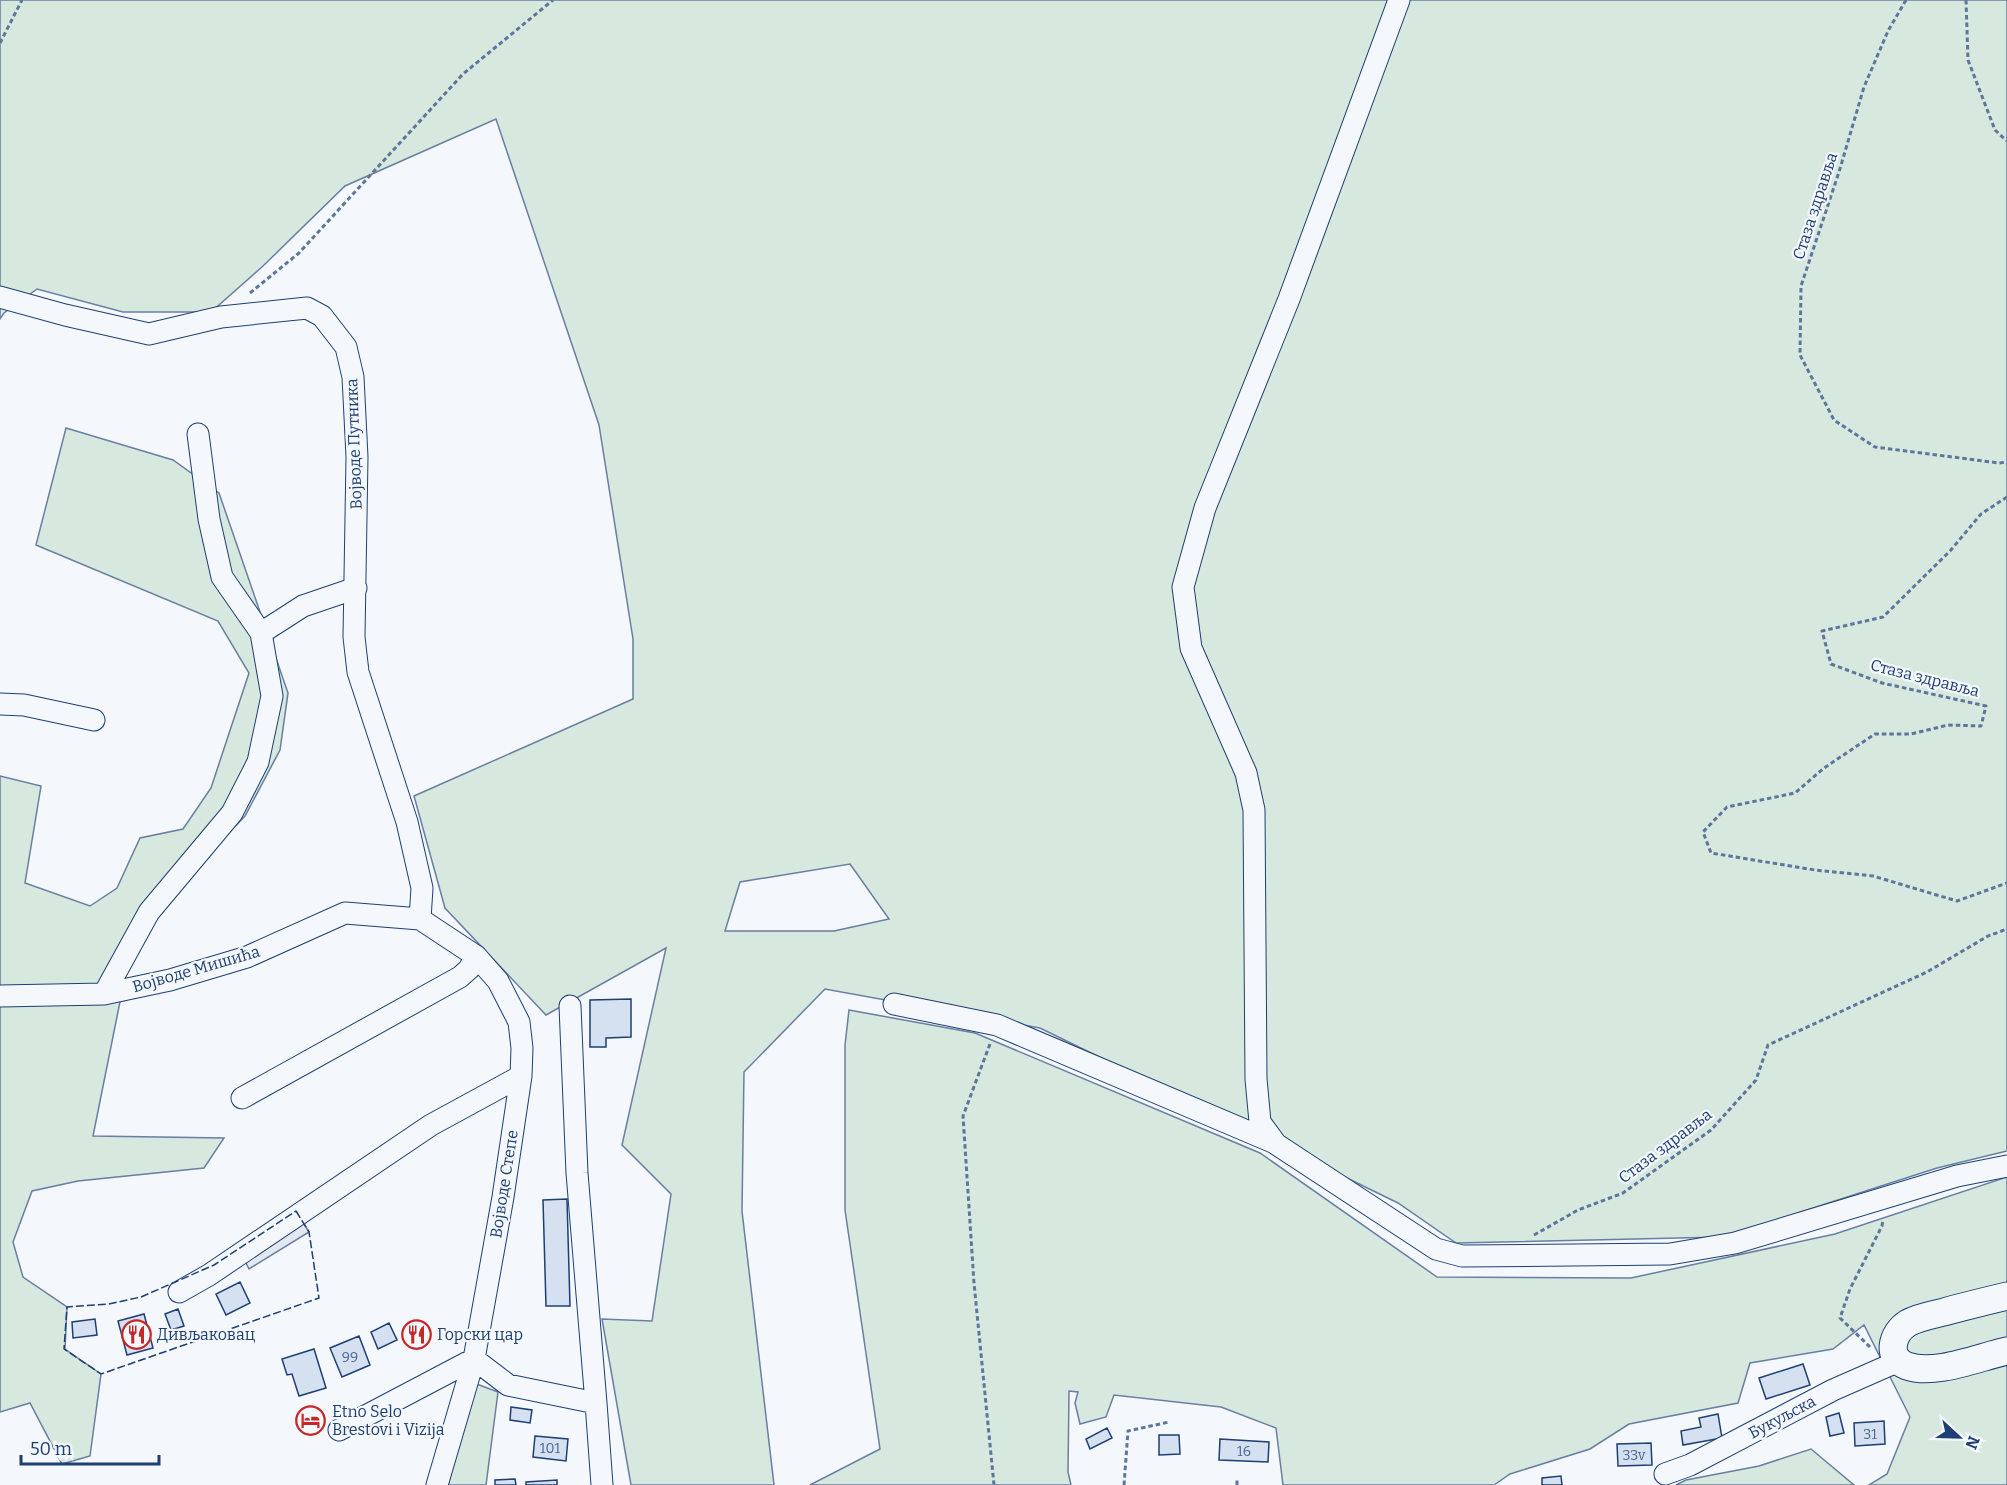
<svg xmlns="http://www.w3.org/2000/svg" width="2007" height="1485" font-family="Bitter,serif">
<rect width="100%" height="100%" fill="#f4f7fb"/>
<!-- green -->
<path fill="#d7e8df" stroke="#687fa3" stroke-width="1.5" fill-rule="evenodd" d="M0 0H2007V1151L1937 1168 1723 1237 1456 1243 1398 1203 1040 1028 825 989 744 1072 742 1211 774 1485H631L602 1319 652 1321 671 1194 622 1145 666 948 546 1015 445 908 414 796 633 699V639L599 425 496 119 345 186 263 266 211 312H123L37 289 4 313 0 319ZM850 864 889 919 834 931H725L740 882Z
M66 428 173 460 219 493 288 693 280 750 245 816 174 889 127 967 93 1136 224 1138 204 1168 78 1181 32 1191 13 1242 23 1277 67 1307 65 1349 101 1374 90 1456 62 1464 30 1403 0 1412V776L41 786 25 883 90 906 117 888 140 838 183 829 211 788 249 673 218 621 36 545Z
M849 1010 975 1033 1260 1153 1437 1277 1631 1278 1835 1234 2007 1177V1485H1869L1887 1474 1910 1417 1864 1325 1833 1349 1750 1363 1738 1403 1629 1424 1590 1449 1510 1474 1494 1485H1283L1276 1428 1221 1407 1114 1395 1106 1417 1080 1424 1075 1403 1078 1392 1069 1391 1068 1472 1071 1485H810L880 1449 845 1210V1045Z
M474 1383 498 1392 486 1485H448Z
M1811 1449 1854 1485H1676L1686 1480 1759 1466Z"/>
<!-- parking -->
<path fill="#e3e8f0" stroke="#687fa3" stroke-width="1.5" d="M298 1214 309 1232 249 1269 241 1253Z"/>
<!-- building -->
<path fill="#d5e0f0" stroke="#1d3f73" stroke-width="1.5" d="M631 999V1037L606 1038V1047H590V1000Z
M567 1199 570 1306H546L543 1200Z
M240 1282 250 1303 226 1315 216 1294Z
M178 1309 184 1326 171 1330 165 1314Z
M144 1314 153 1348 127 1355 118 1321Z
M95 1319 97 1335 73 1338 72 1322Z
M389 1323 397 1340 378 1349 371 1332Z
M423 1326 426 1336 409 1343 405 1332Z
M359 1336 370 1365 342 1377 330 1348Z
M314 1349 326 1388 299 1396 292 1374 287 1375 282 1359Z
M1803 1364 1810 1385 1766 1399 1759 1378Z
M511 1407 532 1410 530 1423 510 1420Z
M1839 1413 1844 1433 1830 1436 1826 1417Z
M1718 1414 1722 1438 1683 1445 1681 1431 1701 1427 1699 1418Z
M1884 1421 1885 1444 1855 1446 1854 1423Z
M1107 1428 1112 1438 1090 1449 1086 1439Z
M1159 1435H1179L1180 1454 1159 1455Z
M535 1436 568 1439 566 1461 533 1457Z
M1220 1439 1269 1442 1268 1462 1219 1460Z
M1651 1443 1652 1465 1618 1466 1617 1444Z
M1561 1476 1562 1485H1542V1478Z
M515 1479 516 1485H495V1480Z
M557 1480V1485H526V1482Z"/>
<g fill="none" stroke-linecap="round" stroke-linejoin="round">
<defs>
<path id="minor" d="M1399 0 1289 299 1205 508 1183 587 1191 648 1246 773 1254 810 1256 1079 1260 1122 1276 1144 1436 1249 1462 1256 1670 1254 1735 1243 1957 1176 2007 1166
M0 297 65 315 149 334 221 317 307 308 322 316 346 347 353 377 357 457 354 637 358 672 407 822 422 888 420 919
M261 633 303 606 356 588
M0 704 24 705 94 720
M104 994 149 912 232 813 258 762 272 696 261 633 222 577 209 519 198 434
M0 996 104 994 170 980 247 957 345 913 420 919 476 956 498 981 519 1022 522 1048 521 1076 503 1197 474 1359 437 1485
M894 1004 997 1025 1275 1143
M570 1006 577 1173 596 1403
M242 1098 460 977 469 969 476 956
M179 1292 209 1275 431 1125 521 1076
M339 1430 474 1359 508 1385 596 1403 602 1485
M1665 1474 1690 1465 1833 1390 1899 1361"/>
<path id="major" d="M2007 1296C1986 1301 1965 1306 1944 1312 1932 1315 1919 1317 1908 1323 1892 1333 1885 1358 1907 1366 1935 1376 1979 1357 2007 1351"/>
</defs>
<!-- minor casing -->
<use href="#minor" stroke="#1d3f73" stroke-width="23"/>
<!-- major casing -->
<use href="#major" stroke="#1d3f73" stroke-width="29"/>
<!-- path -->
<path stroke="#5e769c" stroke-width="3" stroke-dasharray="4.5 3" stroke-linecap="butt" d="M1906 0 1888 31 1864 87 1839 172 1801 286 1800 355 1834 420 1875 447 1999 463 2007 462
M1966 0 1968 60 1995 130 2007 141
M0 43 22 0
M250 293 299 253 463 74 553 0
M2007 497 1981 514 1950 551 1883 617 1822 631 1831 664 1882 683 1986 706 1981 726 1948 725 1911 734H1875L1824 768 1795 793 1727 807 1703 832 1711 853 1815 870 1873 876 1957 901 2007 883
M990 1044 963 1116 974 1283 994 1485
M1534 1235 1578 1210 1623 1193 1711 1130 1756 1080 1768 1045 1927 972 1988 936 2007 929
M1870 1347 1840 1318 1850 1289 1882 1226 1883 1220
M1124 1485 1128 1431 1169 1422
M1237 1485V1478"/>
<!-- minor -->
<use href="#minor" stroke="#f4f7fb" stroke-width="21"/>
<!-- major -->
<use href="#major" stroke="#f4f7fb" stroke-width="27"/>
<!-- fence -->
<path stroke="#1d3f73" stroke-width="1.5" stroke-dasharray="8 3" stroke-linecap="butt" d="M296 1211 309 1232 319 1298 101 1374 64 1349 67 1307 109 1304 141 1297 214 1265Z"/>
</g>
<!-- icons -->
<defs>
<symbol id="restaurant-ring" viewBox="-11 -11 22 22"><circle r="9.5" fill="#f4f7fb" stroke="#c62828" stroke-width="1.5"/><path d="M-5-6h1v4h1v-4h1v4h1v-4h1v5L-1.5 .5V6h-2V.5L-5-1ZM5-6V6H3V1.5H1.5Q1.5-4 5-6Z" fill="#c62828"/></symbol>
<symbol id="hotel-ring" viewBox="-11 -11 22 22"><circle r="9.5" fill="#f4f7fb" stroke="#c62828" stroke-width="1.5"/><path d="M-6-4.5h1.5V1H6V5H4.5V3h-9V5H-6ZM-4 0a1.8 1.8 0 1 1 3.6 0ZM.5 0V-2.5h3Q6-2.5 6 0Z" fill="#c62828"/></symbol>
</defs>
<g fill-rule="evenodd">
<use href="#restaurant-ring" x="120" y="1318" width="33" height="33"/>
<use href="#restaurant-ring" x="400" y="1318" width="33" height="33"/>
<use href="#hotel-ring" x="294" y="1404" width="33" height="33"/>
</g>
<g text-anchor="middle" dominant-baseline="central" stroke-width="4.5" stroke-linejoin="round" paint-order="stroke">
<!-- number labels -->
<g font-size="14" fill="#4b6792">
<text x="350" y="1357">99</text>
<text x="1870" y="1434">31</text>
<text x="550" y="1448">101</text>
<text x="1244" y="1451">16</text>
<text x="1634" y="1455">33v</text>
</g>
<!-- street labels -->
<g font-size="16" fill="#1d3f73" stroke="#f4f7fb">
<text transform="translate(1815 206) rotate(-72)">Стаза здравља</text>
<text transform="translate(354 444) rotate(-92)">Војводе Путника</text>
<text transform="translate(1925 678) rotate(14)">Стаза здравља</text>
<text transform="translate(196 969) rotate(-16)">Војводе Мишића</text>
<text transform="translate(1665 1146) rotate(-37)">Стаза здравља</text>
<text transform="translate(504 1184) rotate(-81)">Војводе Степе</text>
<text transform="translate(1782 1417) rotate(-28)">Букуљска</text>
</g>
<!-- poi labels -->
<g font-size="16" fill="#1d3f73" stroke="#f4f7fb" text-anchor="start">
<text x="157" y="1334">Дивљаковац</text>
<text x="437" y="1334">Горски цар</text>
<text x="332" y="1411">Etno Selo<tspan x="332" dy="18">Brestovi i Vizija</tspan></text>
</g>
</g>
<!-- north arrow -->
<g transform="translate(1959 1437) rotate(112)" stroke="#f4f7fb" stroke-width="4.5" paint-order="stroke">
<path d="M0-4.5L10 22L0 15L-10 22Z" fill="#1d3f73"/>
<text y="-9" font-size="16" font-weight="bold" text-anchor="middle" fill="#1d3f73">N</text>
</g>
<!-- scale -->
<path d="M21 1455v9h138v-9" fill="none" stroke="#1d3f73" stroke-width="3"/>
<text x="30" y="1455" font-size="18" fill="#1d3f73" stroke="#f4f7fb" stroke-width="4.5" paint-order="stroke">50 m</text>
</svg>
